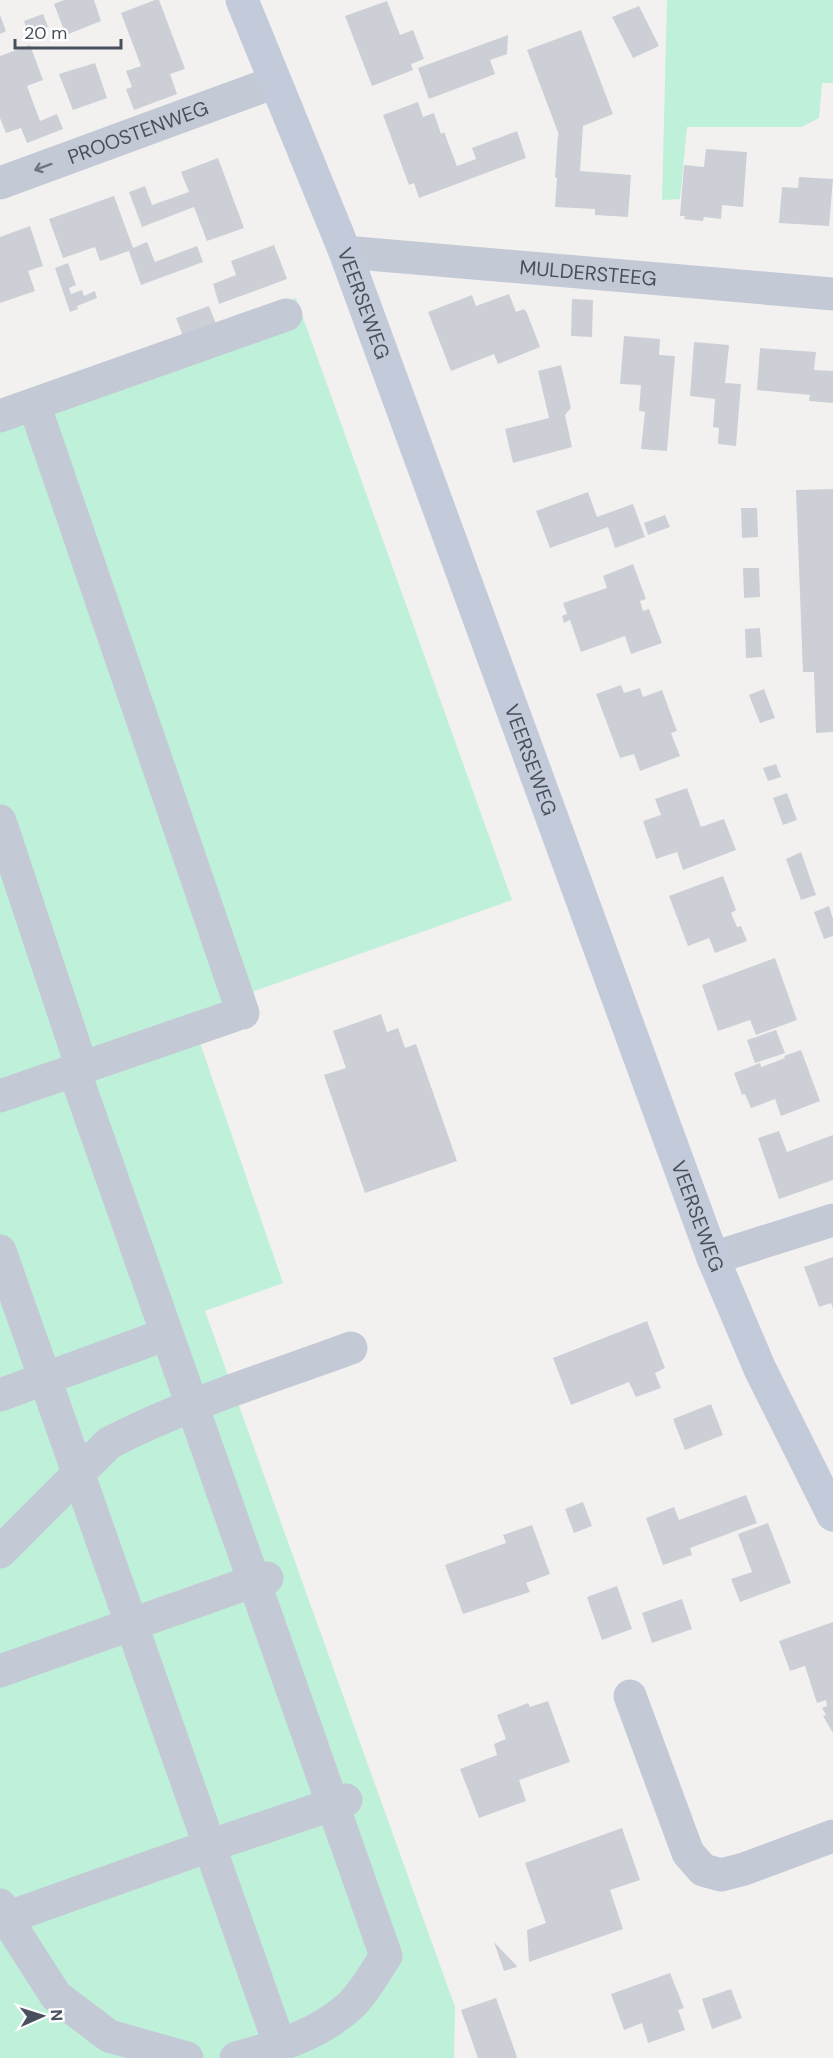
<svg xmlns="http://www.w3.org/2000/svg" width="833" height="2058" font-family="'DM Sans',sans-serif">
<rect width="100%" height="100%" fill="#f3f1f0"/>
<!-- green -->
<path fill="#bff0d9" d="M667 0H833V83H822L819 118 802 127H687L680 199 662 200Z
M296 298 512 900 190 1014 283 1283 205 1311 455 2007 454 2058H0V402Z"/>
<!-- building -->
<path fill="#cccfd6" d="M64 0H94L101 21 66 35 54 4Z
M155 0H159L185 69 170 74 177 94 134 110 126 89 132 87 126 71 141 66 121 13Z
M387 1 400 35 413 30 424 59 411 64 413 70 372 86 345 16Z
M639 6 659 46 633 58 612 17Z
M43 14 48 27 29 35 24 21Z
M0 15 6 31 0 34Z
M581 30 613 114 583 126 580 171 631 175 628 217 595 215V209L555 207 557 178 555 177 558 135H559L527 50Z
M508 35 507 54 490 60 495 74 429 99 418 68Z
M30 45 43 80 27 86 40 121 57 114 63 129 27 143 21 128 6 133 0 118V56Z
M95 63 107 98 73 110 59 74Z
M418 102 423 117 434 113 441 134 444 132 457 166 476 159 472 148 517 131 526 158 419 198 414 183 409 185 383 115Z
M706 149 747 152 743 207 722 205 721 219 704 217 703 221 684 219 685 216H680L684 165 704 167Z
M218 158 244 228 207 241 194 207 142 227 129 192 145 186 152 205 189 192 181 172Z
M799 177 833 179 829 226 779 223 782 187 798 188Z
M114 196 133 248 147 242 155 262 197 246 203 262 141 285 129 251 100 261 95 247 63 258 49 219Z
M30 226 43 266 28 271 35 291 0 303V237Z
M274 245 287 279 219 304 213 284 236 275 231 261Z
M68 263 76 285 69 288 71 294 82 290 84 296 95 291 97 298 77 306 78 309 70 312 55 268Z
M509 294 516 312 524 309 527 313 540 347 498 364 494 354 451 371 428 312 472 295 476 306Z
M572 299 593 300 592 337 571 336Z
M209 306 216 324 183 336 176 318Z
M624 336 660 339 659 355 675 356 667 451 641 449 645 412 639 411 641 385 620 384Z
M694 342 729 345 725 383 741 384 736 446 718 444 719 428 713 427 715 399 690 396Z
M760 348 816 352 814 370 833 371V403L809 401 810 395 757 390Z
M561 365 571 408 565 415 572 447 513 463 505 429 549 418 538 371Z
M833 489V732L816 733 814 672H803L796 490Z
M588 492 597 517 633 504 645 537 615 548 608 527 550 548 536 511Z
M741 508H757L758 537 742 538Z
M665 515 670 527 648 535 644 523Z
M633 564 646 599 640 601 643 611 649 609 662 643 631 654 625 636 581 652 570 620 564 623 562 616 567 614 563 603 607 588 603 576Z
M743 568H759L760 597 744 598Z
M760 628 762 657 746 658 745 629Z
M621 685 624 693 640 688 643 697 662 690 677 731 671 733 680 756 640 771 634 754 620 758 596 694Z
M764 689 775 718 760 723 749 695Z
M776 764 781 777 768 781 763 768Z
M687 788 701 827 724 819 736 850 683 870 677 852 656 859 643 821 661 815 655 799Z
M787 793 797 820 783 825 773 798Z
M801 852 816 895 801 900 786 859Z
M723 876 736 910 731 913 737 927 741 926 747 941 715 953 709 938 688 946 669 896Z
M829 906 833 919V936L824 939 814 912Z
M775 958 797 1020 756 1035 750 1020 718 1031 702 985Z
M381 1014 387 1032 398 1028 405 1048 416 1044 457 1161 365 1193 324 1075 346 1068 333 1031Z
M776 1030 785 1053 755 1063 747 1040Z
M801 1050 820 1101 781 1116 775 1099 751 1108 745 1094 742 1095 734 1073 760 1063 761 1067 785 1058 784 1056Z
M779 1131 787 1152 833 1135V1180L779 1199 758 1138Z
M833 1257V1309L831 1303 819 1307 804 1267Z
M647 1321 665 1368 655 1373 661 1388 636 1397 629 1382 571 1405 553 1358Z
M711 1404 723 1435 685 1450 673 1419Z
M746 1495 757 1523 690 1548 692 1555 663 1565 646 1518 674 1507 679 1520Z
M583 1502 592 1526 574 1533 565 1509Z
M768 1523 791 1583 740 1602 731 1579 752 1572 738 1534Z
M532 1525 550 1574 526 1583 530 1592 463 1614 445 1565 506 1543 503 1535Z
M617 1586 632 1629 602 1640 587 1597Z
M682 1599 692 1629 652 1643 642 1613Z
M833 1622V1733L823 1716 826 1715 822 1708 827 1706 826 1700 817 1703 805 1666 790 1671 779 1641Z
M548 1701 570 1762 519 1780 526 1801 479 1818 460 1769 497 1755 494 1744 506 1739 497 1715 528 1703 530 1707Z
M622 1828 640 1880 610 1890 623 1929 529 1962 527 1930 546 1923 525 1863Z
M494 1942 516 1965 517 1967 504 1971Z
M670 1973 684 2008 678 2010 685 2030 648 2043 642 2023 624 2030 611 1994Z
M731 1989 742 2018 712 2029 702 1999Z
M496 1998 517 2057 516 2058H478L461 2010Z"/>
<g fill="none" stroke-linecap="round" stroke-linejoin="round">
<!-- street -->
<g stroke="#c4cad5" stroke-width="33">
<path id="s1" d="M0 183 275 82"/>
<path id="s2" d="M345 252 833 294"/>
<path d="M34 404 243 1013"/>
<path d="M0 416 286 315"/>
<path d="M0 821 82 1068"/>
<path d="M74 1070 386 1956C375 1972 364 1993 350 2006 318 2035 277 2047 236 2058"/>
<path d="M0 1096 233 1016"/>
<path d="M0 1251 280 2046"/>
<path d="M713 1258 833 1220"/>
<path d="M0 1395 167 1334"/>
<path d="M0 1552 109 1443C184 1404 272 1377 351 1348"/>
<path d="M0 1671 254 1581 267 1578"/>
<path d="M630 1696 688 1853 703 1870 721 1875 744 1869 833 1836"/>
<path d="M0 1905 6 1918 56 1996 109 2036 187 2058"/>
<path d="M6 1918 209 1846 346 1800"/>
</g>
<!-- secondary -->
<path stroke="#c3cad9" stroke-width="33" id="s3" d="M242 0 345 252 713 1258 760 1369 833 1515"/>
</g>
<!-- one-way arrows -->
<defs><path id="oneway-shaft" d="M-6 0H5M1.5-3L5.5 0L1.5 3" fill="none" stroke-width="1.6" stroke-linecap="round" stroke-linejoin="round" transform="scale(1.5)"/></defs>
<use stroke="#6d7582" href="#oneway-shaft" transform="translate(43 167) rotate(160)"/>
<g text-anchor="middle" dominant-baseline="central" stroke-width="5" stroke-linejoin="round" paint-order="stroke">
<!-- street labels -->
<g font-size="20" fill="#48505e" stroke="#fff">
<text stroke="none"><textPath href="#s1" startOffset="147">PROOSTENWEG</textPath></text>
<text stroke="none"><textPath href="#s2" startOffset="244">MULDERSTEEG</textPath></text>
<text stroke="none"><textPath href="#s3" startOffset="327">VEERSEWEG</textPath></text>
<text stroke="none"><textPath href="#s3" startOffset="813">VEERSEWEG</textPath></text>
<text stroke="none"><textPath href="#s3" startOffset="1299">VEERSEWEG</textPath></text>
</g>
</g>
<!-- north arrow -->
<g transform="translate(42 2016) rotate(87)" stroke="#ffffff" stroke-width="4.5" paint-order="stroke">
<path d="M0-4.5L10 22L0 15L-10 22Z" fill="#48505e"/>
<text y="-9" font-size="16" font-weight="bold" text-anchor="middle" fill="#48505e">N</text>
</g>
<!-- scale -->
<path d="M15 39v9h106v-9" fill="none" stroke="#48505e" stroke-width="3"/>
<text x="24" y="39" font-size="18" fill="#48505e" stroke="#ffffff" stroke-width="4.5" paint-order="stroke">20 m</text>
</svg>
